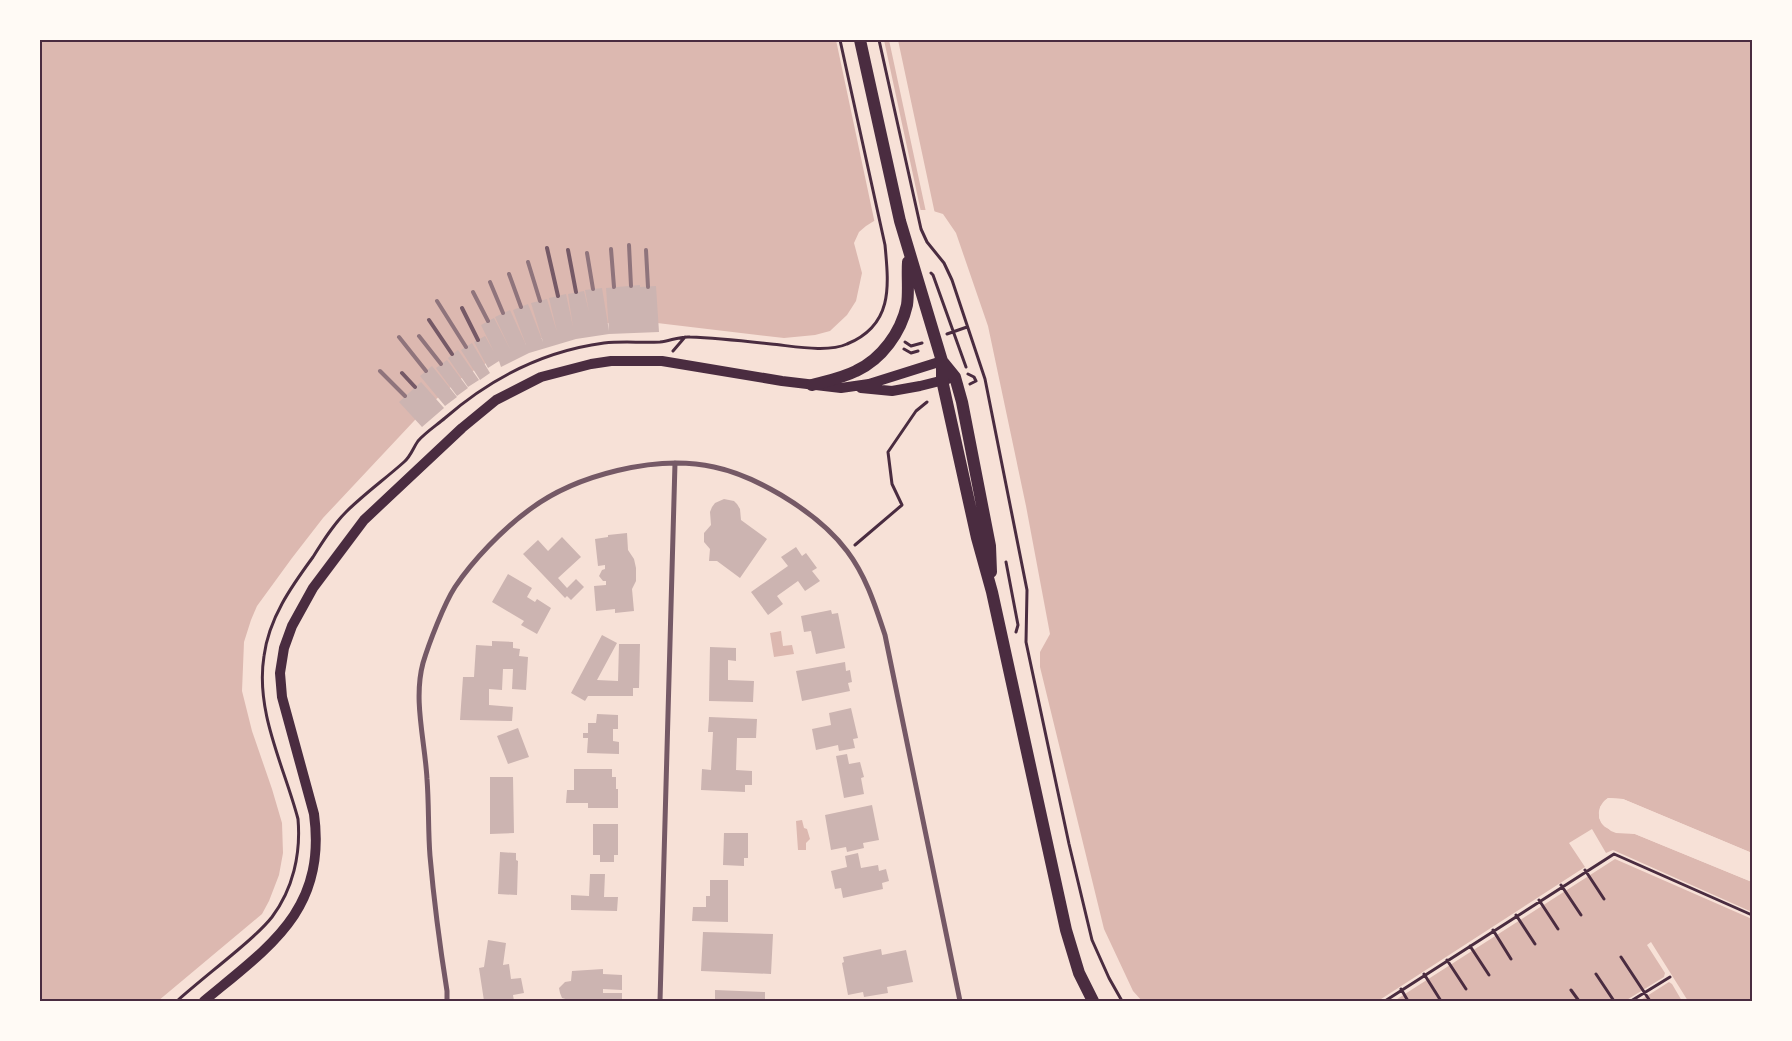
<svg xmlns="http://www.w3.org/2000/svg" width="1792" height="1041" font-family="'Titillium Web',sans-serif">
<rect width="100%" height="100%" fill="#f7e1d7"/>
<!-- water -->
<path fill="#dcb8b0" d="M40 40H1752V853L1623 799 1608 798C1603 801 1600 806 1599 811 1597 834 1622 831 1635 834L1752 882V1001H1142L1133 991 1104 929 1040 667V652L1050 634 1026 506 988 326 956 233 943 214 930 210H920L874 221 866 226 859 232 854 243 862 273 856 301 847 315 830 331 815 335 784 338 632 320 601 324 545 337 511 348 463 377 429 405 323 518 292 558 257 606 251 620 244 642 242 691 252 731 272 789 282 823 283 853 279 875 269 901 262 914 158 1001H40Z
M781 631 783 646 792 645 794 654 774 657 770 633Z
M802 820 804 828 807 829 810 839 806 843V850H798L796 821Z"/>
<!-- pier -->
<path fill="#f7e1d7" d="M836 40H884L921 212 875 224Z
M889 40H898L935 214 926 212Z
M1608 798 1623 799 1752 853V855L1622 801H1609L1602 808V817L1603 821 1613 828 1636 831 1752 879V882L1635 834 1616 833 1611 831 1604 825 1599 818 1600 807Z
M1592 829 1606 853 1613 850 1752 912V919L1615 859 1394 1001H1378L1585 867 1569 843Z
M1651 942 1688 1001H1682L1672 984 1669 982 1639 1001H1625L1664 977 1665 973 1647 945Z"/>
<!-- building -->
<path fill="#ccb4b1" d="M640 285V287L656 286 659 332 609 334 576 339 529 353 501 367 499 361 488 368 474 342 485 336 494 352 481 325 494 318 510 349 495 317 510 310 526 345 513 310 528 304 543 342 531 303 547 299 557 332 549 298 566 294 573 327 568 294 584 291 589 312 585 290 602 288 609 331 606 288Z
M472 343 490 373 480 380 461 350Z
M458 350 479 380 468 387 448 358Z
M447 360 468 388 457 396 436 368Z
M432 366 457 397 445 406 420 376Z
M421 382 444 408 422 427 399 402Z
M724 499 734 501 737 504 740 509 741 520 767 539 740 578 717 561H709L710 549 704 542V533L711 525 710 512 712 507 715 503Z
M627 533 628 550 634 559 636 568V581L632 589 634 611 615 613V609L596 611 594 586 606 585V581H603L599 576 602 570 605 569V565L598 566 595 539 608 537V535Z
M562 537 581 557 558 578 567 588 576 579 584 587 571 600 567 596 565 598 523 554 538 540 548 551Z
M796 547 802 556 806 553 817 568 812 571 820 581 805 591 798 581 777 596 783 604 768 615 751 592 788 566 781 557Z
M508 574 532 588 527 597 535 602 537 599 551 608 537 634 521 625 524 621 492 602Z
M831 610 832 614 838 613 845 648 816 654 811 631 804 632 801 616Z
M602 635 617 643 597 680 618 681 619 644H640L639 688H633V696H588L585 701 571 693Z
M492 641 513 642V648L520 649 519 656 528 657 526 690 512 689 513 669H503L502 690 489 689V705L513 707 512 721 460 720 463 677H474L476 645 492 646Z
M710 647 736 648V661L728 660V680L754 681 753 702 709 701Z
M845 662 846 671 850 670 852 682 848 683 850 691 802 701 796 671Z
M851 708 858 738 853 739 855 748 839 751 838 745 816 750 812 729 831 725 829 713Z
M597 714 618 715V729H613V741L619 742V754L587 753 588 738H583V733H588V723H596Z
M709 717 757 719 756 738H737L736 770 752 771V785H745V792L701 790 702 769 711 770 713 732H708Z
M518 728 529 757 508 764 497 736Z
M847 754 849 764 860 762 864 777 861 778 864 794 844 798 836 756Z
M574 769H612V777H616V789H618V808H588V803H566L567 790H574Z
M490 777H513L514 833 490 834Z
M872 805 879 840 863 843 864 848 847 852 846 847 831 850 825 815Z
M593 824H618V855H614V862H600V855H593Z
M724 833H748V858H744V866L723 865Z
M500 852 516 853V860L518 861 517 895 498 894Z
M858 853 861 868 878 865 879 871 886 869 889 881 882 883 883 889 843 898 841 888 835 889 831 871 847 867 845 856Z
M590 874H605L604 897H618L617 911 571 910V895L589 896Z
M710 880H728V922L692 921 693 907H706V896H710Z
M703 932 773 934 771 974 701 971Z
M488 940 506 943 503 965 509 964 511 979 521 978 524 993 513 995 514 1001H484L479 968 484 967Z
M881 949 882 955 906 950 913 982 887 987 888 993 864 997 863 992 848 995 842 963 844 962 843 957Z
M603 969V974L622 975V990L603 989V993H622V1001H574L573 999 569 1000 562 998 560 993 559 988 565 982 571 981 572 971Z
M715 990 765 992V1001H700V999H715Z"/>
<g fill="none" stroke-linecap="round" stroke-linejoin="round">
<!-- path -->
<path stroke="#4a2c40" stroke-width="3" d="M879 40 921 229 927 242 944 263 952 280 985 379 1027 590 1026 642 1069 844 1092 940 1109 978 1122 1001
M931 273 933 275 966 367
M947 334 967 327
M905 342 911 346 922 343
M904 349 911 353 918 351
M673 351 685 337
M968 374 974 377 976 381 970 384
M855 545 902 505 892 484 888 452 916 411 927 402
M1006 562 1018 625 1016 632
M1585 870 1604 899
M1561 885 1581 915
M1539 900 1558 929
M1516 915 1535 944
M1493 930 1511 959
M1470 946 1489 975
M1621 957 1650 1001
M1447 960 1466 989
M1424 974 1441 1001
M1596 974 1614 1001
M1401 989 1408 1001
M1571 990 1579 1001
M177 1001C195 985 214 970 233 954 246 943 261 931 272 917 293 889 301 854 298 819 284 766 255 712 264 656 269 618 291 587 313 557 323 541 333 525 346 512 364 494 385 479 404 462 411 456 413 448 418 441 426 432 437 425 445 418 491 378 544 351 604 343 623 341 641 343 660 342 670 341 680 336 690 337 717 338 744 341 771 344 793 346 827 353 847 344 893 325 889 287 885 245L840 40
M1385 1001 1614 854 1752 915
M1631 1001 1670 977"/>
<!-- service -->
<path stroke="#755966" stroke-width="4" d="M547 248 558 296
M568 250 576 292
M462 308 478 340
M429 320 452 354
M402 373 415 387"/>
<!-- minor -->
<path stroke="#755966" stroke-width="5" d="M447 1001V991C440 947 434 902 430 856 428 831 429 805 427 779 425 741 413 700 423 663 429 643 444 604 455 587 473 560 503 529 529 510 575 475 657 454 714 467 738 472 759 482 781 495 806 510 829 527 847 551 866 576 875 605 885 635L960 1001
M660 1001 675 463"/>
<!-- secondary -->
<path stroke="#4a2c40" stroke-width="10" d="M861 388 892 391 920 386 948 379
M204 1001C270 946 327 910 314 814L282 697 280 673 284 648 292 626 313 588 364 520 462 428 496 400 541 377 591 364 611 361H662L782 381 841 388 869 384 942 361"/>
<!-- primary -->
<path stroke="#4a2c40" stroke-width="12" d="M860 40 900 221 942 361V380L977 538 992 592 1066 930 1079 973 1093 1001
M942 361 955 377 962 402 990 546 991 572
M812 385C827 381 842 378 856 371 882 359 901 332 907 305 909 291 907 276 908 262"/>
<!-- rail -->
<path stroke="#8f747c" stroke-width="4" d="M629 245 631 286
M611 249 614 287
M646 250 648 287
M587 253 593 289
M528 262 540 301
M509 274 521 307
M490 282 503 313
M473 292 488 321
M437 301 466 347
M419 336 441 364
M399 337 426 371
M380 371 405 396"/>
</g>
<!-- border -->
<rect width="1792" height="1041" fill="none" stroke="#fffaf5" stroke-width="82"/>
<rect x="41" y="41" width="1710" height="959" fill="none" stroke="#4a2c40" stroke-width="2"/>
</svg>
